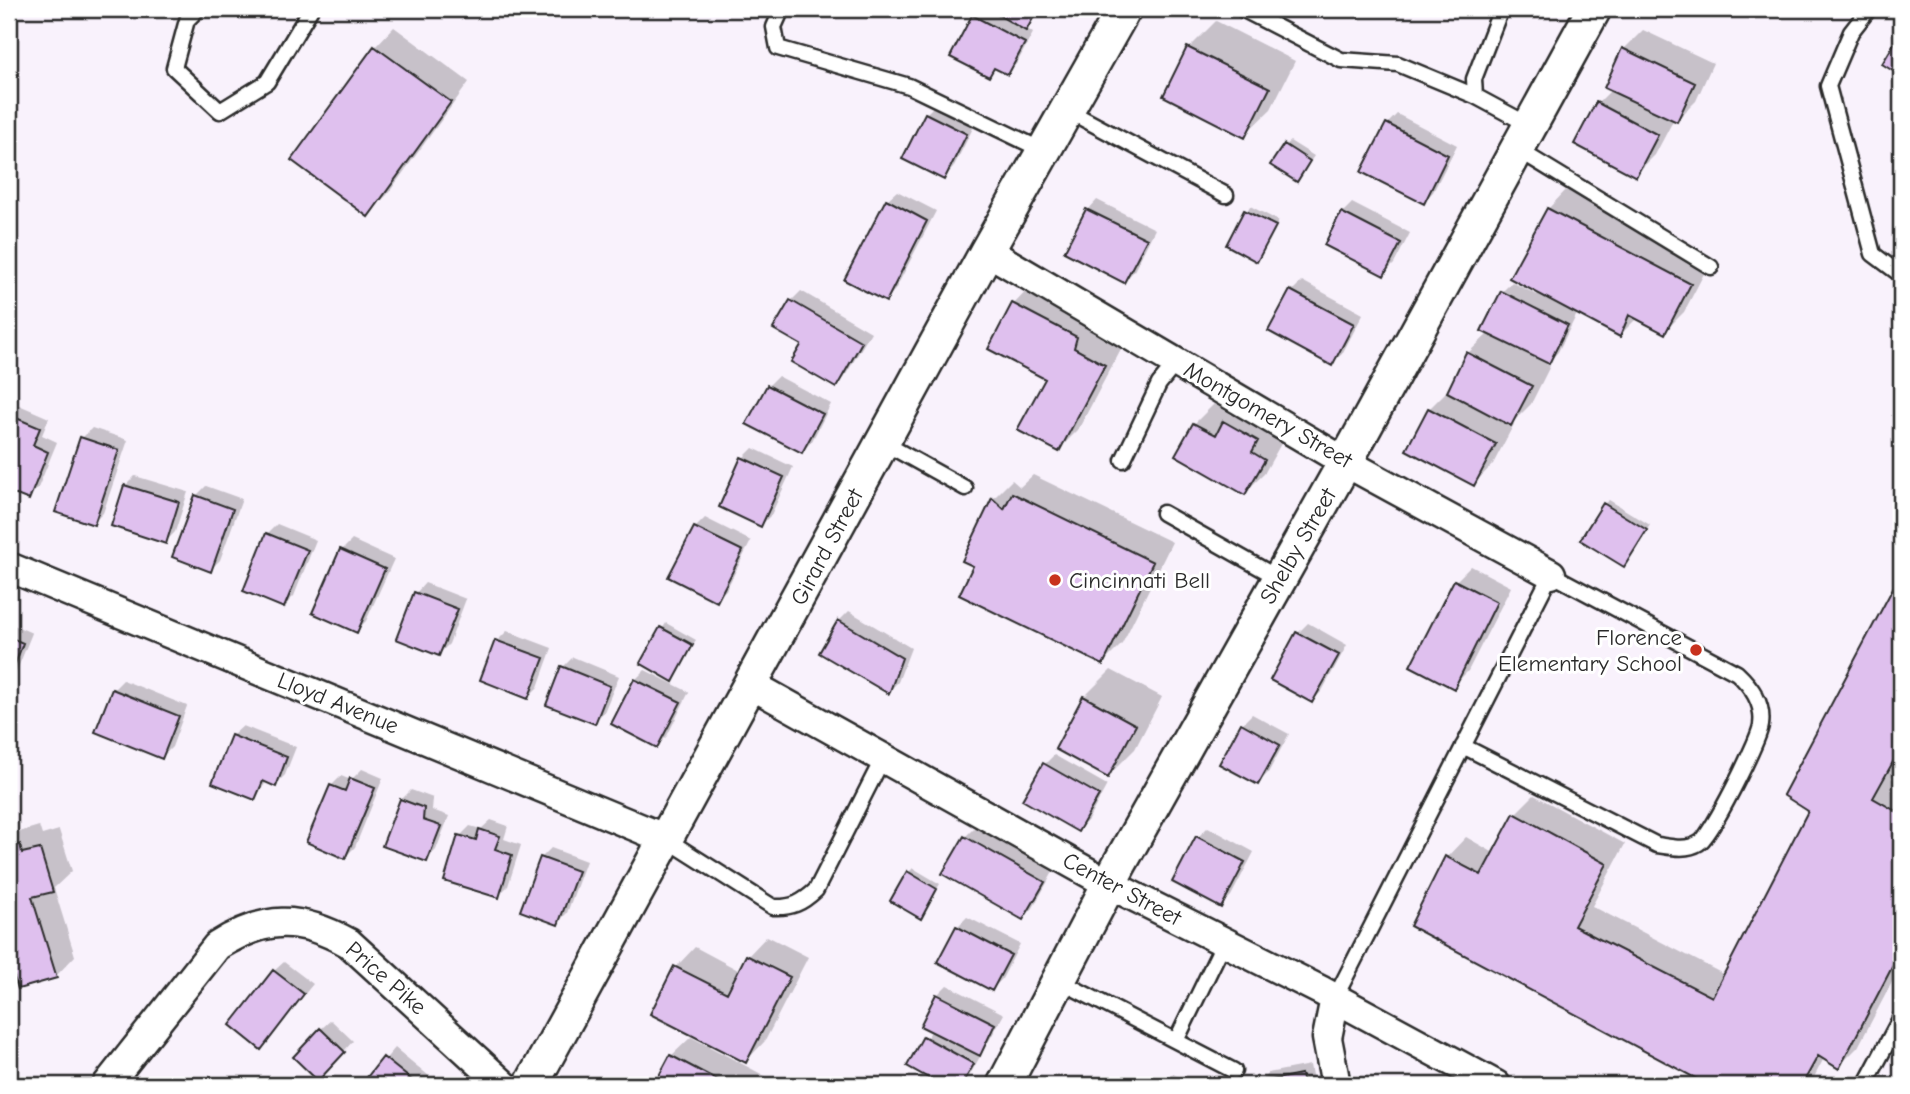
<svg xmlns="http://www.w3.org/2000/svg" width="1910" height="1094" font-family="'Comic Neue',sans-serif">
<rect width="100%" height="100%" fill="#f9f2fc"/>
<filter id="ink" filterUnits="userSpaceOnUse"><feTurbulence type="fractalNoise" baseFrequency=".0143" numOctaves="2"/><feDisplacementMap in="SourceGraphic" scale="14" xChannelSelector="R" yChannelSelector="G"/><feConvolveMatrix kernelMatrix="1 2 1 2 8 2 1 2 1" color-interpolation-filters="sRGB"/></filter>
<g filter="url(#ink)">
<!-- shadow -->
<path fill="#0003" d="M981 9H1041L1026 28 1033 33 1017 63 1007 73 997 67 989 75 974 16Z
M1216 21 1295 61 1271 109 1244 135 1189 48Z
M394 27 469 82 387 195 367 214 293 159 375 47Z
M1643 30 1713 63 1696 101 1677 120 1674 119 1655 155 1635 175 1598 103 1612 89 1624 49Z
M936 104 975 124 953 168 943 178 926 114Z
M1397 114 1457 145 1433 192 1423 202 1387 124Z
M1290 141 1314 156 1297 180 1285 145Z
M1567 189 1709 264 1684 312 1664 332 1637 318 1620 335 1578 312 1558 352 1546 364 1550 366 1531 404 1512 423 1514 424 1493 464 1474 484 1429 409 1449 389 1468 353 1489 333 1502 292 1512 282 1537 295 1548 209Z
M897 191 936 211 895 290 885 300 887 200Z
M1097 200 1155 229 1134 271 1124 281 1066 251 1088 210Z
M1352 203 1410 233 1394 264 1384 274 1342 213Z
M1250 206 1279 221 1256 260 1228 244Z
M1302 281 1363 314 1342 354 1332 363 1270 331 1292 291Z
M1033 284 1123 345 1078 430 1058 450 1047 379 1014 304Z
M801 291 871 332 845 376 835 386 804 345 791 301Z
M778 376 831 404 812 441 802 451 768 386Z
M1244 403 1283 440 1264 474 1244 493 1194 424 1214 404 1232 415Z
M19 405 49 418 42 435 57 442 38 488 28 498 9 490V415Z
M92 428 128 440 103 513 93 523 82 438Z
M753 448 793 467 771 515 761 525 743 458Z
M1033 475 1172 542 1122 644 1103 663 975 565 993 499 1012 480 1020 487Z
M135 476 188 492 175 532 165 542 125 486Z
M206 486 242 499 220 560 210 570 196 496Z
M1609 500 1650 525 1624 565 1604 504Z
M705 518 751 541 726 590 716 599 695 528Z
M277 524 316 540 294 596 284 606 267 534Z
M352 540 394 559 366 621 356 631 342 550Z
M1471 566 1511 587 1468 671 1453 686 1456 581Z
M1901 577V760L1891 778 1901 784V965L1858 1047 1839 1066 1824 1058 1810 1085H1711L1412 926 1447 857 1466 837 1494 853 1515 814 1534 795 1625 844 1592 906 1725 975 1810 810 1786 794Z
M425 583 466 599 449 644 439 654 416 593Z
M849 611 911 648 898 682 888 692 839 621Z
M9 623 32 633 9 690Z
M666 623 696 640 673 680 643 663Z
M1308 623 1347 645 1322 691 1312 701 1272 679 1298 633Z
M507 631 552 648 538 687 528 697 482 679 497 641Z
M573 657 619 676 604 712 594 722 563 667Z
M645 670 689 692 667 736 657 746 635 680Z
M1111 670 1162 697 1135 749 1108 776 1084 697Z
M123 680 187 706 172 747 162 757 113 690Z
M1252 714 1289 734 1268 773 1258 783 1242 724Z
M243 726 296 747 285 775 275 785 267 781 255 798 214 782 233 735Z
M1054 755 1107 785 1088 820 1078 830 1044 765Z
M362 769 383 778 355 847 345 857 331 786 341 776 351 780Z
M411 790 433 798 432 810 449 816 436 850 426 860 401 800Z
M491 820 508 826 504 839 521 845 508 886 498 896 460 836 470 826 481 829Z
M39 826 42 835 59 830 72 871 54 888 75 956 56 976 19 987 9 955V835Z
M975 827 1053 872 1033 908 1023 918 965 837Z
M1208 827 1254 852 1231 896 1221 906 1198 837Z
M551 848 586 861 567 913 557 923 541 858Z
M913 868 940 884 920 917 908 873Z
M967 917 1020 944 1002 979 992 989 957 927Z
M767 936 808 957 765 1041 746 1061 676 967 695 947 740 971 748 956Z
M284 962 313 984 261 1047 274 971Z
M947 985 1004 1014 964 1085H944L909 1066 932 1030 937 995Z
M331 1020 353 1041 328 1069 321 1029Z
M691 1037 767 1077 762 1085H656L671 1056Z
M395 1048 440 1085H363Z
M1310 1065 1314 1085H1259L1268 1073Z
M1173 1074 1193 1085H1162Z"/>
<!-- building -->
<path fill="#dfc0ee" stroke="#2b2b2b" stroke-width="2" d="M988 9H1038L1026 31Z
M972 15 1025 43 1008 75 994 68 989 77 950 57Z
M1901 32V76L1882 64Z
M374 46 451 102 368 217 291 160Z
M1187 47 1270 88 1245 138 1163 96Z
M1622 48 1695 83 1677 122 1604 88Z
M1596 102 1658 135 1636 177 1574 144Z
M925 113 967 134 944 180 902 159Z
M1386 123 1448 155 1424 204 1361 172Z
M1284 144 1310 161 1297 182 1270 165Z
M886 199 927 221 886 302 844 280Z
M1547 208 1691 284 1665 334 1629 315 1620 337 1509 278Z
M1086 209 1147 239 1124 283 1064 252Z
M1244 210 1276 226 1257 262 1226 245Z
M1341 212 1401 243 1384 276 1324 245Z
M1290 290 1354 324 1332 366 1268 331Z
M1501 291 1568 325 1549 364 1481 331Z
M790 300 862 342 836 388 791 362 801 345 773 329Z
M1012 303 1077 337 1074 348 1105 365 1059 452 1017 430 1045 379 988 349Z
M1466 352 1532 386 1511 426 1447 392Z
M767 385 823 414 802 453 746 424Z
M1428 408 1496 444 1474 486 1406 450Z
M9 415 40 428 33 445 48 452 29 500 9 492Z
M1223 421 1258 441 1252 452 1265 460 1245 495 1175 455 1193 423 1216 435Z
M80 437 119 450 94 525 55 512Z
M741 457 784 477 761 527 719 507Z
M124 485 179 502 166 544 111 526Z
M1012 493 1153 562 1103 665 959 595 973 566 962 561 992 498 1004 509Z
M195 495 233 509 211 572 172 557Z
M1603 503 1647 530 1624 567 1580 540Z
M694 527 743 551 717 602 668 577Z
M266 533 308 550 284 608 243 591Z
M340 549 385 569 357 633 312 613Z
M1901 573V755L1898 753 1873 798 1901 814V950L1839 1069 1818 1056 1802 1085H1708L1410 926 1445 856 1481 875 1514 813 1607 864 1574 926 1712 997 1808 811 1783 795Z
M1454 580 1497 602 1454 689 1410 666Z
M414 592 458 609 439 656 396 639Z
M838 620 902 658 889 694 819 653Z
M660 627 693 645 673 682 640 663Z
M1296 632 1339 655 1312 703 1270 680Z
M9 637 23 643 9 680Z
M495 640 544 658 528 699 480 680Z
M561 666 610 686 595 724 546 705Z
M634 679 681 702 657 748 611 724Z
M112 689 179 716 162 759 95 732Z
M1083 696 1136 725 1108 778 1055 749Z
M1241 723 1280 745 1258 785 1219 764Z
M231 735 287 757 276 787 263 781 255 800 212 783Z
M1043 763 1099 795 1078 832 1022 800Z
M350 778 375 788 345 859 306 842 330 785 345 791Z
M400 799 424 808 423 820 441 826 427 862 382 846Z
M479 829 500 836 495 849 512 855 499 898 444 881 458 835 476 840Z
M964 836 1045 882 1023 920 942 874Z
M1196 836 1245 862 1221 908 1172 882Z
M20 844 22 853 40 849 53 892 32 897 57 978 18 989 9 961V848Z
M540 857 578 871 558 925 520 911Z
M907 871 937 889 921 919 890 901Z
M956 926 1011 955 992 991 937 962Z
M746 955 790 977 746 1063 650 1014 674 966 727 993Z
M273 970 304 994 261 1050 230 1025Z
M936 994 995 1024 980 1056 920 1026Z
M320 1028 345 1052 318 1081 293 1057Z
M923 1036 974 1064 962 1085H941L907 1066Z
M670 1055 727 1085H654Z
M383 1057 418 1085H361Z
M1301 1074 1303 1085H1257V1083Z"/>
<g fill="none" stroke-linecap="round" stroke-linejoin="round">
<defs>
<path id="service" d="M198 9 187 20 174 68 220 111 267 82 311 9
M782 9 774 27 778 48 909 86 1044 151
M1242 9 1341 60 1398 64 1475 96
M1501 9 1474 79 1475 96 1529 125
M1869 9 1851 32 1828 86 1873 254 1901 275
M1067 110 1226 195
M1517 149 1711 267
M884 443 965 488
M1123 460 1159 384 1177 362
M1163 513 1280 579
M666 839 773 907C792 908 802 903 816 890L883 758
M1058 980 1176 1041 1224 942
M1335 998 1551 574 1737 673C1751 686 1764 704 1761 725 1759 740 1711 837 1699 843 1686 851 1671 847 1657 845L1463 746
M1176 1041 1234 1071
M1865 1085 1901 1017"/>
<path id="minor" d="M987 251 1345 462 1551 574
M9 567 666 839
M752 685 1109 884 1322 991 1496 1085
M1335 998 1327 1038 1336 1085
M107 1085 217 946C265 916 299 915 349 943L504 1085"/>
<path id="tertiary" d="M531 1085 987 251 1124 9
M1004 1085 1119 865 1356 443 1594 9"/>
</defs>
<!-- service casing -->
<use href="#service" stroke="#2b2b2b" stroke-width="19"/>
<!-- minor casing -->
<use href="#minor" stroke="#2b2b2b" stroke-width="33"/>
<!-- tertiary casing -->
<use href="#tertiary" stroke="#2b2b2b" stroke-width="38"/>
<!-- service -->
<use href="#service" stroke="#fff" stroke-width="14"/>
<!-- minor -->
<use href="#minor" stroke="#fff" stroke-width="28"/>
<!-- tertiary -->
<use href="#tertiary" stroke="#fff" stroke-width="33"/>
</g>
</g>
<!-- markers -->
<g fill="#c8321e" stroke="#fff" stroke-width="2.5">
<circle cx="1055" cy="580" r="7"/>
<circle cx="1696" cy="650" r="7"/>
</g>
<g text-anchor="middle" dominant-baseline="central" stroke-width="6" stroke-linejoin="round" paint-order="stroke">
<!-- street labels -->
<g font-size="23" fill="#2b2b2b" stroke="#fff">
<text transform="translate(1268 415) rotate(30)">Montgomery Street</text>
<text transform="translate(1298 546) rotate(-60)">Shelby Street</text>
<text transform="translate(827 547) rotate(-62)">Girard Street</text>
<text transform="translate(338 703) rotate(22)">Lloyd Avenue</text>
<text transform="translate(1122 889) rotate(28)">Center Street</text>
<text transform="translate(386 978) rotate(41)">Price Pike</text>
</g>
<!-- poi labels -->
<g font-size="23" fill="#2b2b2b" stroke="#fff" text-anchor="start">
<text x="1069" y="580">Cincinnati Bell</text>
<text x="1682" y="637" text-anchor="end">Florence<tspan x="1682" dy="26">Elementary School</tspan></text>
</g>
</g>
<!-- margin -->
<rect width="1910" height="1094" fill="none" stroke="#fff" stroke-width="35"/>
<rect x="18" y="18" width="1875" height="1059" fill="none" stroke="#2b2b2b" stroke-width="2.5" filter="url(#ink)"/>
</svg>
